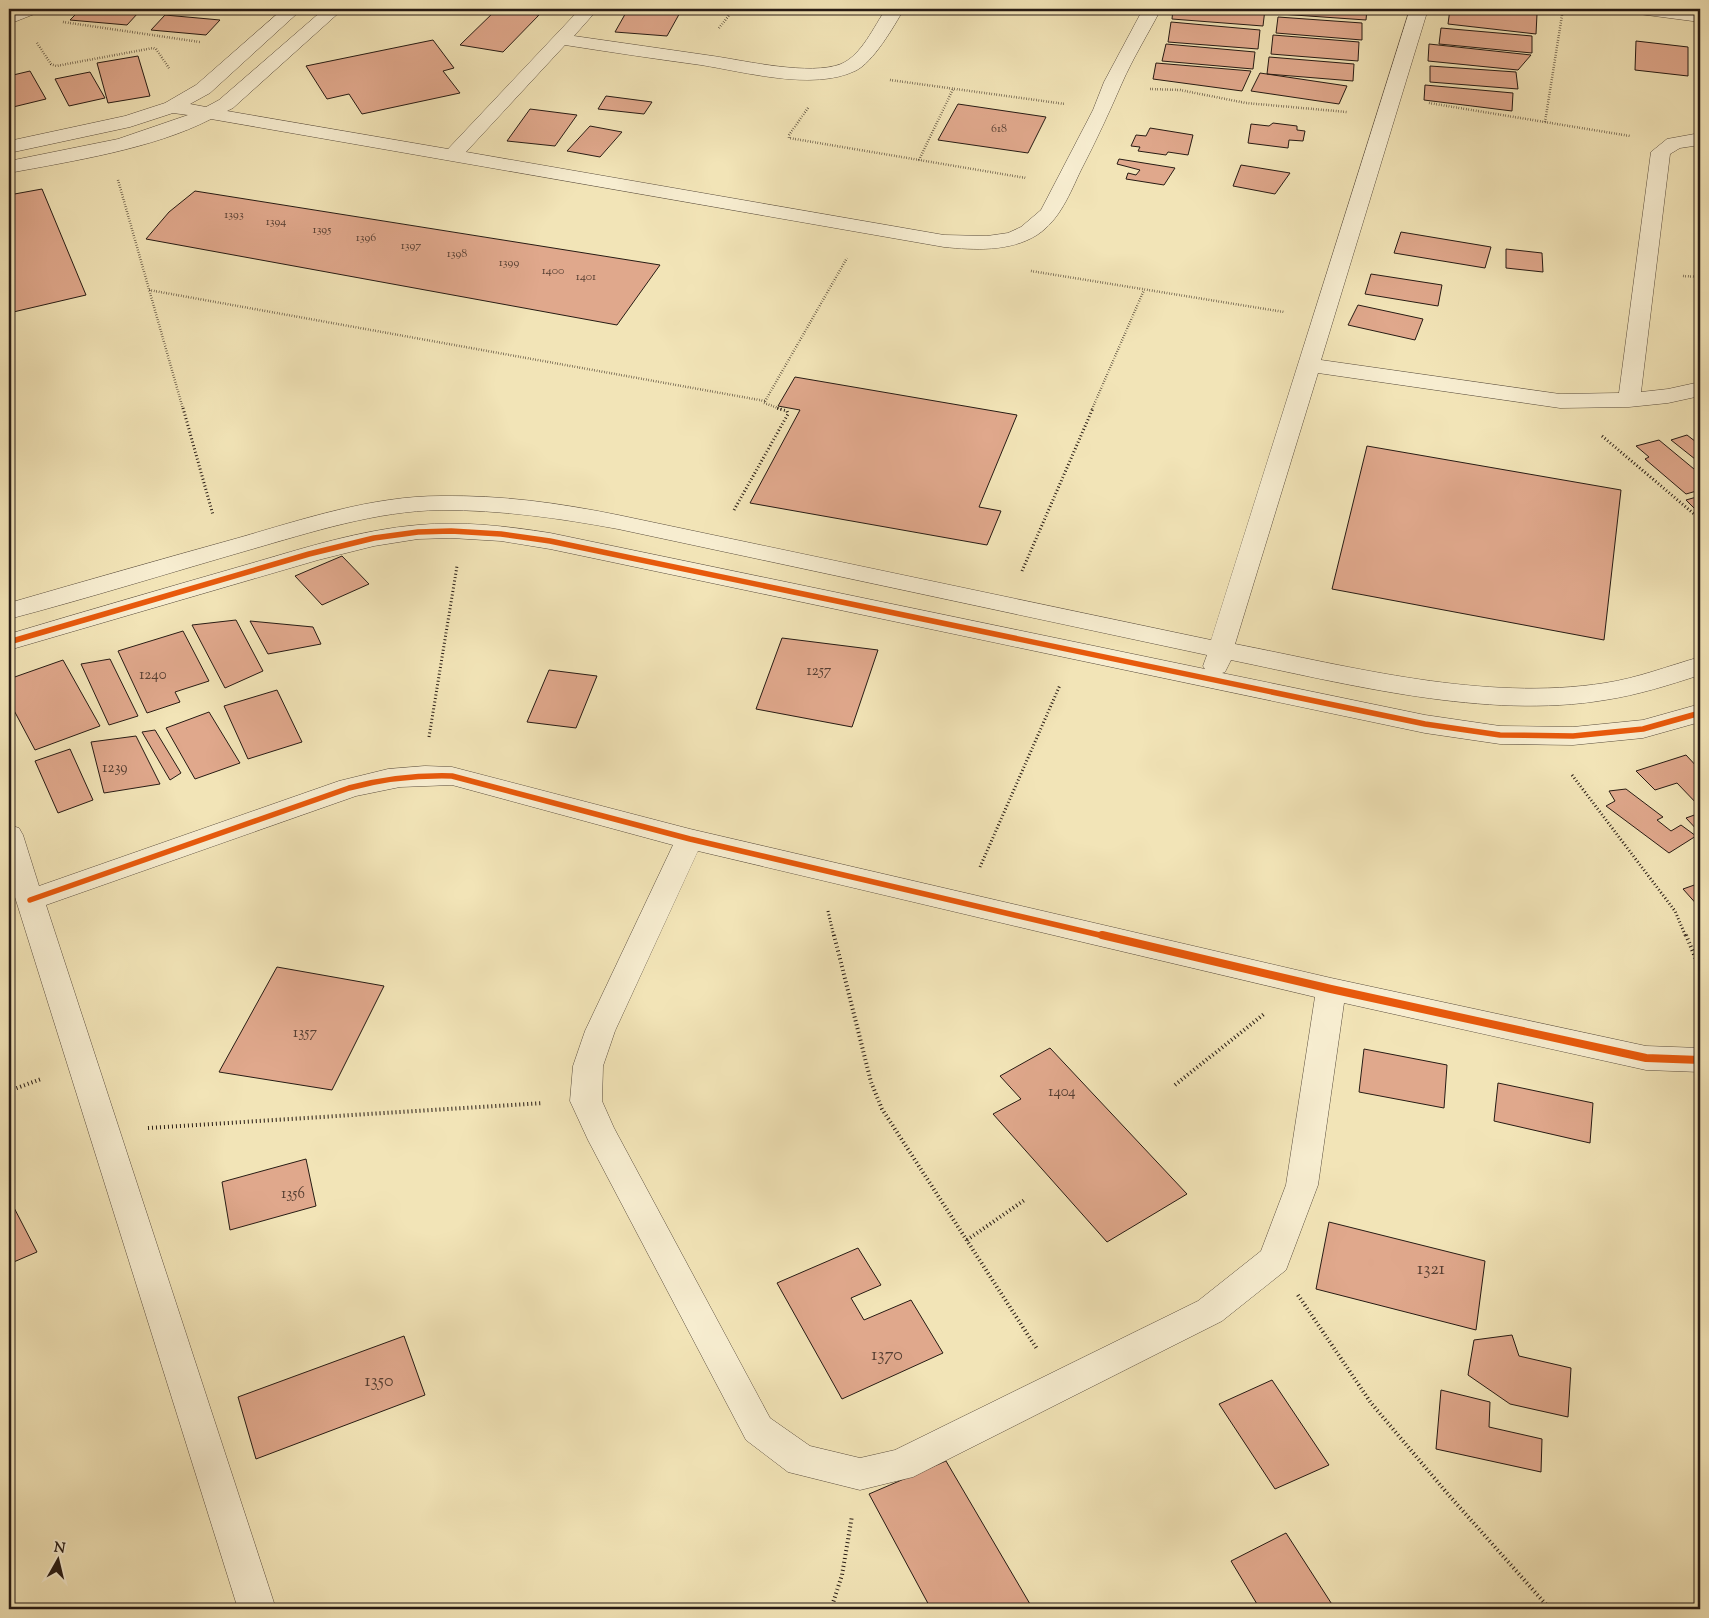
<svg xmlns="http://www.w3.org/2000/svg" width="1709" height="1618" font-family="'Sorts Mill Goudy',serif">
<rect width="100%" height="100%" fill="#f2e4b7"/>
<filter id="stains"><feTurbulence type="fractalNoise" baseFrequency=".004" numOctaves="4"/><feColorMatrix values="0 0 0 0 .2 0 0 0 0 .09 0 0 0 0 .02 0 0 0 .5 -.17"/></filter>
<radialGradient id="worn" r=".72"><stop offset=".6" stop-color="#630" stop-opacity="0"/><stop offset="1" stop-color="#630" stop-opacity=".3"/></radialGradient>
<!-- building -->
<path fill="#e0a88c" stroke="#271b14" d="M81 9H91L138 13 127 25 70 20Z
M497 9 539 15 503 52 460 45Z
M628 9H682L667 36 615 32Z
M1173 9H1265L1263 26 1172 19Z
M1280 9H1367L1366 20 1280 14Z
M1450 9H1490L1537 14 1536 34 1448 24Z
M165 15 220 20 206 35 151 30Z
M1278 17 1362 23V40L1276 33Z
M1171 22 1260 30 1258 49 1168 42Z
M1441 28 1532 36V53L1439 44Z
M1273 35 1359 42 1358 61 1271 54Z
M433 40 454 68 443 71 460 93 362 114 349 94 327 99 306 66Z
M1636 41 1688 47V76L1635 70Z
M1166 44 1255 52 1253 69 1162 61Z
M1429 44 1531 55 1518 70 1428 61Z
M138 56 150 96 108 103 97 63Z
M1269 57 1354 64 1353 81 1267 74Z
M1156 63 1251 71 1242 91 1153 79Z
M1430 66 1516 72 1518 89 1430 82Z
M30 71 46 99 9 108V76Z
M90 72 105 98 69 106 55 79Z
M1260 73 1347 86 1339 104 1251 91Z
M1425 85 1513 93 1512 111 1424 100Z
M606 96 652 102 644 114 598 109Z
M958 104 1046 117 1028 153 938 140Z
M530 109 577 115 555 146 507 141Z
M1273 123 1297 126V130L1305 131 1303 141 1289 140 1288 148 1248 143 1251 124 1269 126Z
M590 126 622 132 600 157 567 151Z
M1150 128 1193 135 1188 155 1168 152 1166 155 1138 151 1140 147 1131 146 1136 135 1146 136Z
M1119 159 1175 168 1164 185 1126 179 1128 173 1136 175 1140 170 1117 164Z
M1241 165 1290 173 1275 194 1233 186Z
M42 189 86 295 9 313V195Z
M195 191 660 265 617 325 146 239 169 212Z
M1401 232 1491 247 1485 268 1394 253Z
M1506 249 1542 253 1543 272 1506 268Z
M1371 274 1442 285 1438 306 1365 294Z
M1358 305 1423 319 1415 340 1348 325Z
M795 377 1017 415 979 507 1001 511 987 545 750 503 800 410 778 406Z
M1687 435 1700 445V463L1671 440Z
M1659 440 1700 474V490L1686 494 1645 459 1649 457 1636 446Z
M1367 446 1621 490 1604 640 1332 589Z
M1700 496V507L1695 509 1686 500Z
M342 556 369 584 322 605 295 576Z
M236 620 263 671 225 688 192 625Z
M250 621 313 627 321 644 268 654Z
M183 631 209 681 175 692 180 702 147 713 118 651Z
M782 638 878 650 852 727 756 709Z
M110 659 138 716 109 725 81 664Z
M63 660 100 726 35 750 9 701V679Z
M549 670 597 676 576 728 527 722Z
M277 690 302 742 248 759 224 706Z
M209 712 240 763 195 779 166 728Z
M155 730 181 773 170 780 142 732Z
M136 736 160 784 104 793 91 742Z
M70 749 93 800 58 813 35 761Z
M1686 755 1700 770V807L1677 783 1655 790 1636 771Z
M1626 789 1663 817 1657 820 1671 831 1681 825 1696 836 1669 853 1606 806 1615 801 1609 791Z
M1700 813V833L1686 818Z
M1700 883V908L1683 889Z
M277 967 384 986 332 1090 219 1072Z
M1050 1048 1187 1194 1107 1242 993 1114 1021 1099 1000 1076Z
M1364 1049 1447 1065 1444 1108 1359 1092Z
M1498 1083 1593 1103 1590 1143 1494 1121Z
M306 1159 316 1206 230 1230 222 1182Z
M9 1200H10L37 1252 9 1264Z
M1329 1222 1485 1261 1476 1330 1316 1289Z
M858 1248 881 1285 851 1298 864 1320 911 1300 943 1353 842 1399 777 1283Z
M1512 1335 1519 1356 1571 1368 1568 1417 1510 1404 1468 1375 1474 1340Z
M404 1336 425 1395 256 1459 238 1397Z
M1272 1380 1329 1465 1275 1489 1219 1404Z
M1441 1390 1490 1402 1489 1427 1542 1439 1541 1472 1436 1449Z
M946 1461 1030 1604 1019 1609H931L869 1494Z
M1286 1533 1335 1609H1260L1231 1561Z"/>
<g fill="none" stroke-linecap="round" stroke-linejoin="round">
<defs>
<path id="minor" d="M17 9H40L37 13 9 24V13Z
M283 9H302L210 93 190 104 206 107 219 100 324 9H343L233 108 227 111 448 149 580 9H598L574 36C620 43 667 49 713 56 747 61 810 76 841 64 862 55 874 26 886 9H904C894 26 873 63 855 71 813 91 745 72 701 65 656 59 610 52 565 45L466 152 944 235 987 236 1008 233 1021 227 1041 210 1093 110 1104 82 1143 9H1161C1148 34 1133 58 1122 83 1109 113 1096 141 1081 170 1070 193 1060 220 1037 235 1010 252 974 250 944 247L211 119C153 149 72 161 9 173V161L118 139 188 115 173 113 130 127 9 153V141L125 116 165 103 196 85Z
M1410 9H1428L1321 360 1560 394 1619 393 1651 152 1667 139 1700 133V145L1680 148 1670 154 1641 392 1668 389 1700 382V396L1668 403 1629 407 1560 408 1318 373 1235 644C1353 667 1484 702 1605 683 1638 678 1668 666 1700 657V675C1669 685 1638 695 1605 700 1487 720 1347 684 1231 660L1225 672 1222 673 1425 715 1500 726 1573 727 1643 720 1700 704V722L1643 738 1573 745 1500 744 1425 733 550 549 501 541 451 538 418 539 374 546 318 560 9 650V634C89 610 169 587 249 564 304 548 360 530 418 525 462 521 506 526 550 533L1205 669 1203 666 1207 655 618 529C559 518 501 510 441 510 376 511 312 532 249 550 169 573 89 598 9 619V603C85 581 162 559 238 538 304 519 372 496 441 496 501 495 559 503 618 515L1211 640Z
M1630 9H1677L1700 12V22L1639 14 1633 13Z
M425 766 452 767 690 829 1331 978 1646 1046 1700 1048V1072L1646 1070 1344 1003 1318 1185 1286 1270 1222 1321 913 1477 860 1490 788 1472 746 1440 588 1140 570 1101 573 1066 585 1031 673 845 452 785 400 787 356 796 46 905 276 1609H238L9 878V825L19 828 23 835 39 886 339 781 388 769ZM698 851 1315 997 1286 1185 1261 1251 1198 1301 895 1450 860 1458 810 1446 770 1418 614 1128 602 1101 603 1066 615 1031Z"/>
</defs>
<!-- minor casing -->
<use href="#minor" stroke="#5a4d3d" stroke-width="1"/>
<!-- path-far2 -->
<path stroke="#271b14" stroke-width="2.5" stroke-dasharray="0.5 2" stroke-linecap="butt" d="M521 9 538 11
M63 22 200 42
M719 28 734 9
M37 43 51 64 56 66 153 48 156 49 169 68
M890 80 1065 104
M1150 89 1180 90 1246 103 1347 112
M1429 103 1630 136
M808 108 789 135V138L1026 178
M1545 122 1563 9
M919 160 953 89
M118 180 183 409
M1031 271 1284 312
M1683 276 1700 277
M149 290 765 401
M781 409 764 403 847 258
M1092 409 1144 290"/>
<!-- path-far1 -->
<path stroke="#271b14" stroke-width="3" stroke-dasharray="1 2.5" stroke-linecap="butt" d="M183 408 213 515
M1602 436 1700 519
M734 510 788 414 787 411 776 408
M1022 571 1093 408
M429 737 457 566
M1572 775 1675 911 1686 937
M980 867 1060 685
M828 911 834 937"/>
<!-- path -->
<path stroke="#271b14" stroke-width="4" stroke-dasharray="1 3" stroke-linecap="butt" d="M834 935 871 1082 882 1109 1037 1349
M1686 935 1700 969
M1175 1085 1264 1014
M9 1091 41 1079
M148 1128 543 1103
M967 1240 1026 1199
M1298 1295 1371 1403 1447 1493 1550 1609
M831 1609 842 1575 852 1516"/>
<!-- minor -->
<use href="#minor" fill="#f7edd0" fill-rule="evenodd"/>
<defs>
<path id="cycleway-far1" d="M9 642 309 554 374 538 418 532 451 531 501 534 550 541 1425 724 1500 735 1573 736 1643 729 1700 713
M30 900 349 788C383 779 416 775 452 776L690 839 1108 937"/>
<path id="cycleway" d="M1102 935 1331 989 1646 1058 1700 1060"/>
</defs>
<!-- cycleway-far1 casing -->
<use href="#cycleway-far1" stroke="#f7edd0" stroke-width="9"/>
<!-- cycleway casing -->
<use href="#cycleway" stroke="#f7edd0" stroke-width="11"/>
<!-- cycleway-far1 -->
<use href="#cycleway-far1" stroke="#e8590c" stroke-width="5.5"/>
<!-- cycleway -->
<use href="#cycleway" stroke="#e8590c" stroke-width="8"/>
</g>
<g text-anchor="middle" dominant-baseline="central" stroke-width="4" stroke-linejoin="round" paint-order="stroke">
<!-- far-number labels -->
<g font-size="12" fill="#553e32">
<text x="999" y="129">618</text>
<text x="234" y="215">1393</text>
<text x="276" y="222">1394</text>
<text x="322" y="230">1395</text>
<text x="366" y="238">1396</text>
<text x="411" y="246">1397</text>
<text x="457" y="254">1398</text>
<text x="509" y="263">1399</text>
<text x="553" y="271">1400</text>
<text x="586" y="277">1401</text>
</g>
<!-- number labels -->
<g font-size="15" fill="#553e32">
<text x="819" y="671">1257</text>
<text x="153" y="675">1240</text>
<text x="115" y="768">1239</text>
<text x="305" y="1033">1357</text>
<text x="1062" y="1092">1404</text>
<text x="293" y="1194">1356</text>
</g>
<!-- near-number labels -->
<g font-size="18" fill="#553e32">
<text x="1431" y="1270">1321</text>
<text x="887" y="1356">1370</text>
<text x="379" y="1382">1350</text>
</g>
</g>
<!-- margin -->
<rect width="1709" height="1618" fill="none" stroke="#f2e4b7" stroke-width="30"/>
<rect x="10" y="10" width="1689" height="1598" fill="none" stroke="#271b14" stroke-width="2.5"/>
<rect x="15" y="15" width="1679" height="1588" fill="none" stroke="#271b14"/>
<!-- north arrow -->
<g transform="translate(58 1560) rotate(8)" stroke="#f7edd0" stroke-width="4" paint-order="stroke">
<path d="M0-4L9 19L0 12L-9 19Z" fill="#271b14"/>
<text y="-8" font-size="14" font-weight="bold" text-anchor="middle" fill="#271b14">N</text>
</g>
<rect width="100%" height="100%" filter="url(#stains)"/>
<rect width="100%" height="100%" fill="url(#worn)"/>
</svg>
